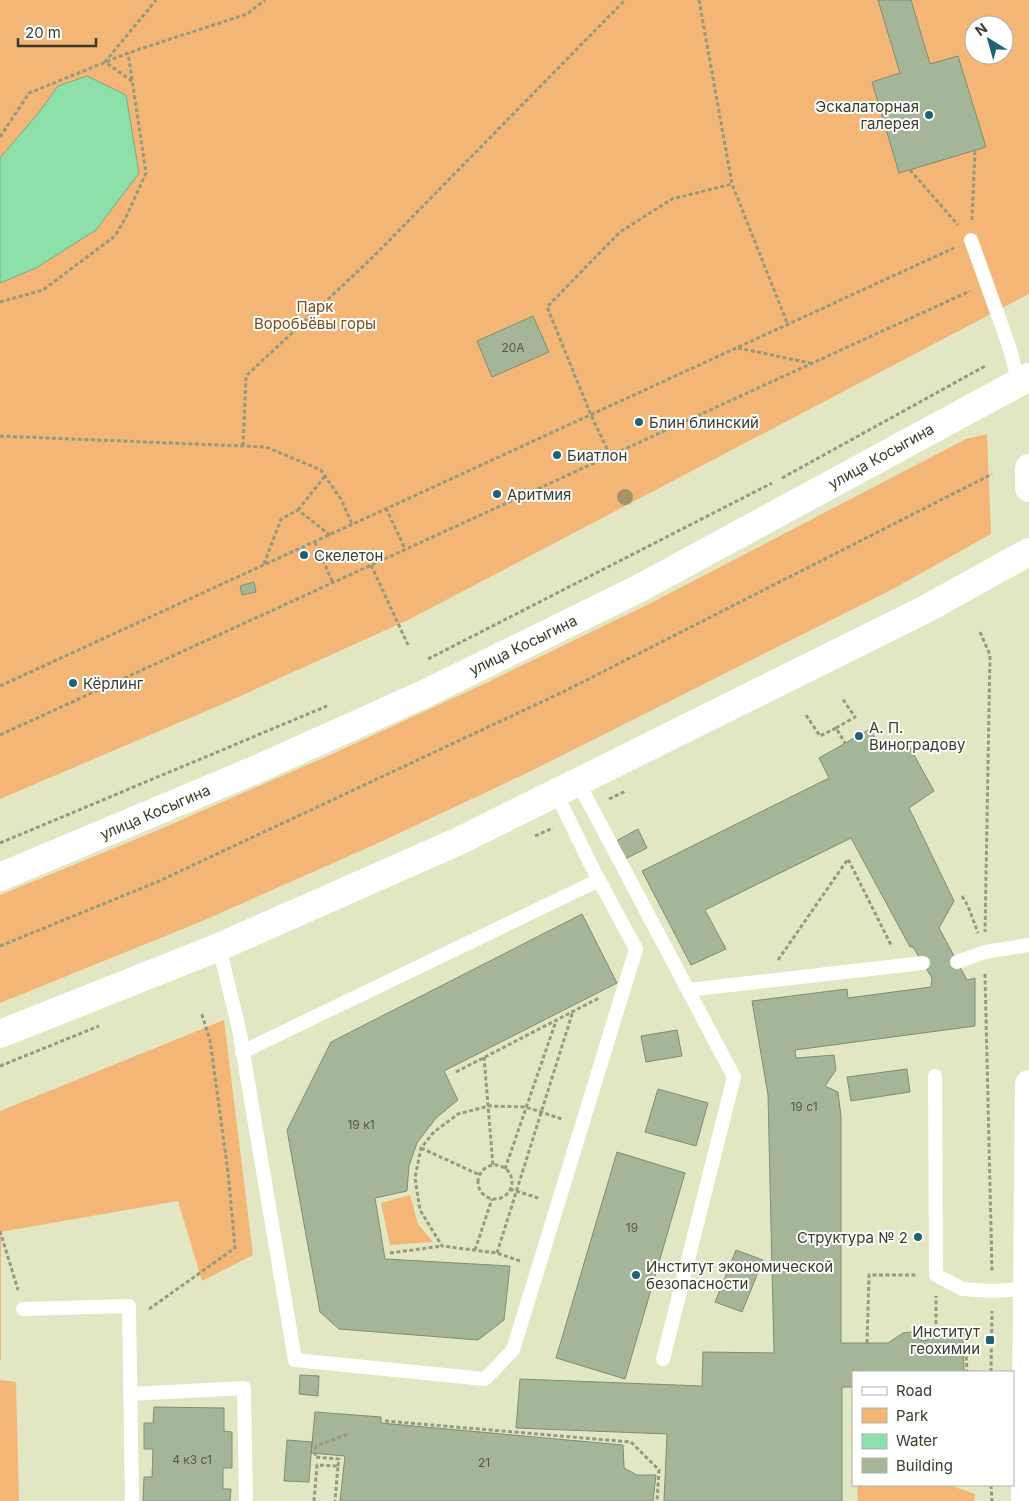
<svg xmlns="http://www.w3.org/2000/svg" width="1029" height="1501" font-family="Inter,sans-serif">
<rect width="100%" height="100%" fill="#e3e6c2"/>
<!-- green -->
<path fill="#f4b677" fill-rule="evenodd" d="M0 0H1029V294L408 620 225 703 0 799ZM974 25H1004V55H974Z
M987 434 991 534 893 589 531 771 376 844 200 922 0 1003V895L156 831 330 755 484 684 649 604 966 439Z
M224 1020 253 1255 202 1281 178 1201 0 1232V1111Z
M410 1195 418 1224 433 1242 390 1245 381 1203Z
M0 1236H1V1360H0Z
M0 1380 16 1382 19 1501H0Z
M857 1485H949L975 1494 974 1501H858Z"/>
<!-- water -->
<path fill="#8ee0aa" stroke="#75ae84" d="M87 76 126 95 139 173 96 230 36 268 0 283V158L40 111 58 86Z"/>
<!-- building -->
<path fill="#a4b697" stroke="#7e8f72" d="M878 0H911L930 64 958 56 986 147 899 173 872 82 900 73Z
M533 316 549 352 492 377 477 341Z
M254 582 256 592 242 595 240 586Z
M870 729 884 752 909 746 934 791 909 808 954 901 939 928 967 980 975 978V1026L795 1050 796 1058 834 1055 836 1070 825 1086 838 1092 841 1117V1343H888L903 1333 919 1331 922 1341 928 1340V1337L963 1336 964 1372H853V1387H842V1501H664L667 1434 516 1428 520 1379 702 1386 703 1352 774 1353 768 1095 752 1001 847 989 848 998 931 987 932 978 913 947H910L851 838 705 910 726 949 691 965 642 871 829 778 819 758Z
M638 829 647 848 625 859 616 841Z
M582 914 617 983 444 1071 458 1100 436 1118 417 1143 409 1166 407 1191 375 1198 385 1259 510 1266 504 1320 478 1340 339 1329 320 1312 287 1130 331 1042Z
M677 1030 682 1056 646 1062 641 1036Z
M907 1069 910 1092 851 1101 847 1077Z
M658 1089 708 1103 696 1146 645 1132Z
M617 1152 685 1173 625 1379 556 1358Z
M736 1250 763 1260 742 1312 715 1302Z
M300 1375 319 1376 318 1396 299 1394Z
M154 1407 224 1408V1431L232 1432V1468H223V1489H231L230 1501H143L144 1477H152L153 1449H144V1423H153Z
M315 1412 381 1417V1423L623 1445 624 1468 637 1475H656L653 1501H340L345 1456 311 1453Z
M287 1440 312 1442 309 1482 284 1481Z"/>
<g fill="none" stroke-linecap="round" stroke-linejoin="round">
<!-- path -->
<path stroke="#979a7f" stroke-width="3" stroke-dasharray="4 2.5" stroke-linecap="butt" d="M699 0 732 184 788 325
M132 81 105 62 156 0
M0 137 29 93 128 53 247 14 265 0
M910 170 958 225
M972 220 975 150
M0 302 43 290 115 236 127 215 146 173 128 53
M738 348 810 363
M0 436 266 447 321 470 342 501 352 524
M243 446 246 376 372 258 625 0
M610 455 591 415 547 307 620 232 672 199 732 184
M782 478 987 365
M386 508 405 549
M298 510 325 476
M315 542 333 583
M264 564 281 519 298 510 330 535
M371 565 408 645
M980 632 990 655 985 932
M428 659 772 483
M0 686 954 248
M806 715 820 736 836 728 845 743
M836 728 855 717 842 698
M0 735 970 291
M609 799 626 791
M535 836 553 828
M0 843 327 706
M962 896 968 906 978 933
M0 946 157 882 565 691 992 474
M778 960 848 859 892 947
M985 974 992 1272
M484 1057 493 1166
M0 1066 99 1026
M456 1072 599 998
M421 1148 480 1175
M478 1182a17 17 0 1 1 34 0a17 17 0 1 1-34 0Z
M505 1169 556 1021
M510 1189 538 1198
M0 1231 18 1290
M475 1250 492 1199
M390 1253 442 1246
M497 1253 573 1011
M520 1261 497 1253 442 1246 420 1210 415 1178 421 1148 434 1132 458 1114 489 1106 526 1107 562 1119
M149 1309 235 1248 228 1172 210 1040 201 1012
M935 1328H965L967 1372
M936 1337V1296
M867 1343 869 1275H918
M991 1372 992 1311
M385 1421 631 1442 659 1470 657 1501
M338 1466 339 1459 315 1457 316 1446 348 1434
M991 1485 992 1501
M314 1501 317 1465 338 1466 335 1501"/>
<!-- lane -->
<path stroke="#fff" stroke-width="14" d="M971 240 1009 346 1019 383
M578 782 734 1077 663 1359
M219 947 239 1029 295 1360 485 1379 513 1350 636 949 593 869 556 793
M957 962 985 952 1029 945
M688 990 923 963
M242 1052 599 880
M935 1076 936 1275 963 1289 992 1291 1028 1289
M23 1309 129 1306 132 1501
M130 1394 244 1388 246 1501"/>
<!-- secondary -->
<path stroke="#fff" stroke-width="28" d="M1029 468V488
M0 877 257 769 422 695 638 589 1029 377
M0 1034 219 947 459 841 924 610 1029 552
M1025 1501 1029 1084"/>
</g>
<!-- trees -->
<circle fill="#a89267" cx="625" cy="497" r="8"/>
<!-- markers -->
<g fill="#1f6275" stroke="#fff" stroke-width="2">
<circle cx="929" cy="115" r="5"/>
<circle cx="639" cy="422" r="5"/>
<circle cx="557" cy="455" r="5"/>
<circle cx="497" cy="494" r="5"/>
<circle cx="304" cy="555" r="5"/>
<circle cx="73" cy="683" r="5"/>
<circle cx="859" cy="736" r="5"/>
<circle cx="918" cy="1237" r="5"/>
<circle cx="636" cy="1275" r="5"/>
<rect x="985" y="1335" width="10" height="10" rx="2.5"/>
</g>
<g text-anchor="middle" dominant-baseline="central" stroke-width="4" stroke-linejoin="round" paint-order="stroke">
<!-- number labels -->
<g font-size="12" fill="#545a47">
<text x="513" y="347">20А</text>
<text x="804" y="1106">19 с1</text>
<text x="361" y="1124">19 к1</text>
<text x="632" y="1227">19</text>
<text x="192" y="1459">4 к3 с1</text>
<text x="484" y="1462">21</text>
</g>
<!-- poi labels -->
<g font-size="15" fill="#3a3b2c" stroke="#fff" text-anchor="start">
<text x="919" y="106" text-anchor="end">Эскалаторная<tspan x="919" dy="17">галерея</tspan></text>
<text x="649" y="422">Блин блинский</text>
<text x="567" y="455">Биатлон</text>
<text x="507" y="494">Аритмия</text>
<text x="314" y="555">Скелетон</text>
<text x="83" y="683">Кёрлинг</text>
<text x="869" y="727">А. П.<tspan x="869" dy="17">Виноградову</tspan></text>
<text x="908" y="1237" text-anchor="end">Структура № 2</text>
<text x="646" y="1266">Институт экономической<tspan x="646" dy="17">безопасности</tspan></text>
<text x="980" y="1331" text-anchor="end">Институт<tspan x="980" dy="17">геохимии</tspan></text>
</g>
<!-- park labels -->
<g font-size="15" fill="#774d1c" stroke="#fff">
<text x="315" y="306">Парк<tspan x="315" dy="17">Воробьёвы горы</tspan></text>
</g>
<!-- street labels -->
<g font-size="15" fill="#3a3b2c" stroke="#fff">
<text transform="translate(881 456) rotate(-29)">улица Косыгина</text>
<text transform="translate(523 645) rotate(-26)">улица Косыгина</text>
<text transform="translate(155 812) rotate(-23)">улица Косыгина</text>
</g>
</g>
<!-- legend -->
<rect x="852" y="1371" width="162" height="115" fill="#ffffff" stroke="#b0b1ab"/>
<rect x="862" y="1387" width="25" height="8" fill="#ffffff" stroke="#b0b1ab"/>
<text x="896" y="1396" font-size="15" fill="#3a3b2c">Road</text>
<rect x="862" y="1408" width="25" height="15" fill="#f4b677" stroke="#b0b1ab"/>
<text x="896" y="1421" font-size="15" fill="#3a3b2c">Park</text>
<rect x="862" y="1434" width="25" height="15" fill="#8ee0aa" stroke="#b0b1ab"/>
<text x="896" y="1446" font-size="15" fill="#3a3b2c">Water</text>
<rect x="862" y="1458" width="25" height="15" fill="#a4b697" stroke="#b0b1ab"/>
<text x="896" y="1471" font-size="15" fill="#3a3b2c">Building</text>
<!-- north arrow -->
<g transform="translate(989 40) rotate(323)"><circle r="24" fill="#ffffff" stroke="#b0b1ab"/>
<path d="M0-4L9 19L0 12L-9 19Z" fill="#1f6275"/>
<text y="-8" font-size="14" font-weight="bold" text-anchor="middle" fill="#3a3b2c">N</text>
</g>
<!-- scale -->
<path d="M18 38v8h78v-8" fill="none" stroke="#3a3b2c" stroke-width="2.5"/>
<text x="25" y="38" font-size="15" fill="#3a3b2c" stroke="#ffffff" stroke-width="4" paint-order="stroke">20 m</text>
</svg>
